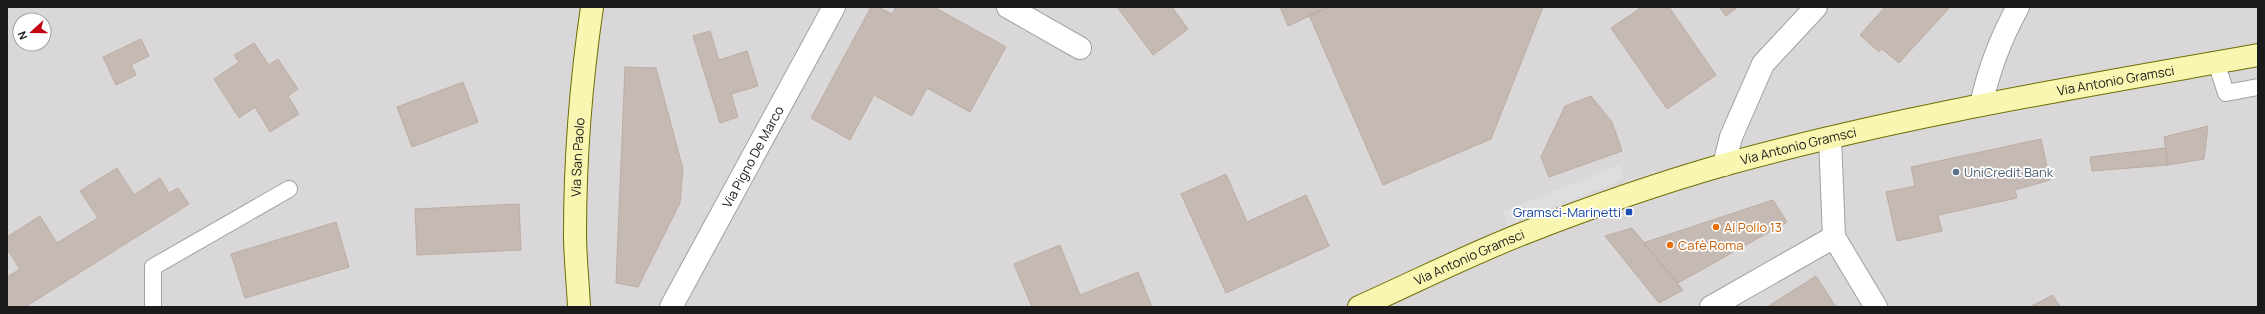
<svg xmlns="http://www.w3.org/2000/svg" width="2265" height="314" font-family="Manrope,sans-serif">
<rect width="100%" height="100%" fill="#ece7df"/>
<!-- residential -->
<path fill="#d9d7d7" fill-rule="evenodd" d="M7 7H2258V307H7ZM20 20H44V44H20Z"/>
<!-- parking -->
<path fill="#dedede" d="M1619 165 1624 179 1508 225 1503 211Z"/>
<!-- building -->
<path fill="#c4b9b3" stroke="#beaca2" d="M871 7H878L892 14 896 7H934L1006 47 970 112 927 88 912 116 874 95 850 140 811 118Z
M1117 7H1172L1188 29 1153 55Z
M1280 7H1329L1288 26Z
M1329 7H1543L1491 139 1383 185 1309 15Z
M1642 7H1669L1716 75 1667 109 1611 28Z
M1719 7H1738L1726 16Z
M1885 7H1950L1899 63 1882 49 1879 52 1860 35Z
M710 31 719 60 747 51 758 86 731 94 738 117 720 123 693 36Z
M141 39 149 56 131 65 136 75 116 85 103 57Z
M254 43 269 65 278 59 298 89 288 96 299 114 270 132 255 107 239 118 214 79 239 62 234 55Z
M625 67 656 68 683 169 680 203 638 287 616 283Z
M463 82 478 122 412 147 397 107Z
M1591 96 1612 122 1622 151 1549 177 1541 157 1565 106Z
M2208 126 2204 159 2168 165 2164 137Z
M2041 139 2050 180 2015 190 2017 198 1938 215 1942 231 1897 241 1886 192 1915 186 1911 167Z
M2165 148 2168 165 2092 171 2090 157Z
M117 168 134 195 160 178 169 193 178 188 189 204 25 307H7V277L20 269 7 249V237L40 216 57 243 98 218 80 191Z
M1226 174 1247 222 1306 195 1329 246 1226 293 1181 194Z
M1773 200 1787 222 1678 283 1643 243Z
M519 204 521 250 417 255 415 209Z
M336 222 349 267 245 298 231 254Z
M1632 228 1683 290 1659 303 1605 236Z
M1060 245 1080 295 1138 272 1152 307H1032L1014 264Z
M1816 276 1836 307H1767Z
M2053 295 2060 307H2030Z"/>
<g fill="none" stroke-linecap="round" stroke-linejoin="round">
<defs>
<path id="service" d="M2216 62 2226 93 2258 87
M153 307V267L289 189"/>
<g id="minor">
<path d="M1008 7 1080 48"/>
<path d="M1981 105C1989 69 2000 39 2018 7"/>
<path d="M1830 138 1834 237 1876 307"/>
<path d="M1724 165 1731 137 1763 64 1816 7"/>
<path id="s1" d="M671 307 834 7"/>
<path d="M1711 307 1834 237"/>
</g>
<g id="secondary">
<path id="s2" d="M579 307C578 283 575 258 575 234 575 158 581 82 592 7"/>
<path id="s3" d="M1359 307C1415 282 1470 254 1527 232 1591 207 1657 184 1723 165 1898 116 2079 87 2258 55"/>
</g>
</defs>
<!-- service casing -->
<use href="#service" stroke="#a1a1a1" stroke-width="18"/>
<!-- minor casing -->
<use href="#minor" stroke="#a1a1a1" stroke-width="24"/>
<!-- secondary casing -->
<use href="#secondary" stroke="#6d6f04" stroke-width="24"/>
<!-- service -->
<use href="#service" stroke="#fff" stroke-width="16"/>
<!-- minor -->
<use href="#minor" stroke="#fff" stroke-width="22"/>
<!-- secondary -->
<use href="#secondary" stroke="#f9f6b1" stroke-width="22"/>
</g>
<!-- markers -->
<circle fill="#5c6f8a" stroke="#fff" stroke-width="1.5" cx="1956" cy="172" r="4"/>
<rect fill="#1a4fb4" stroke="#fff" stroke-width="1.5" x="1625" y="208" width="8" height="8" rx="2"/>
<g fill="#e8710a" stroke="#fff" stroke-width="1.5">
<circle cx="1716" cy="227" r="4"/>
<circle cx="1670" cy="245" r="4"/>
</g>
<g text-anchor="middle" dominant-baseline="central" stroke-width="3.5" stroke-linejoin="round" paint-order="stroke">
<!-- street labels -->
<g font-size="13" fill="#1a1a1a" stroke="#fff">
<text stroke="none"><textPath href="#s3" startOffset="793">Via Antonio Gramsci</textPath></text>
<text stroke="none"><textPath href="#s3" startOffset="469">Via Antonio Gramsci</textPath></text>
<text stroke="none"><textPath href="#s2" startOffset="150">Via San Paolo</textPath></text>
<text stroke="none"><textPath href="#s1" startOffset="171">Via Pigno De Marco</textPath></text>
<text stroke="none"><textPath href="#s3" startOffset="121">Via Antonio Gramsci</textPath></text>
</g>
<!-- service labels -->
<g font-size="13" fill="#4e5e75" stroke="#fff" text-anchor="start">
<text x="1964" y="172">UniCredit Bank</text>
</g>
<!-- transit labels -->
<g font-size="13" fill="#164399" stroke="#fff" text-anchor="end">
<text x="1621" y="212">Gramsci-Marinetti</text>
</g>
<!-- food labels -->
<g font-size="13" fill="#c56008" stroke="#fff" text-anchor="start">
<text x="1724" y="227">Al Pollo 13</text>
<text x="1678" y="245">Cafè Roma</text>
</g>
</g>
<!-- border -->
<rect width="2265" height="314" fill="none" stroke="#1a1a1a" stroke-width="16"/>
<!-- north arrow -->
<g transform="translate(32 32) rotate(249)"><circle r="19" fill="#ffffff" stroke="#a3a3a3"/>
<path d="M0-3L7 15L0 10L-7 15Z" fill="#c50012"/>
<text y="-6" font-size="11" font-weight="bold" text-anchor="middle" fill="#1a1a1a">N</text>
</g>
</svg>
